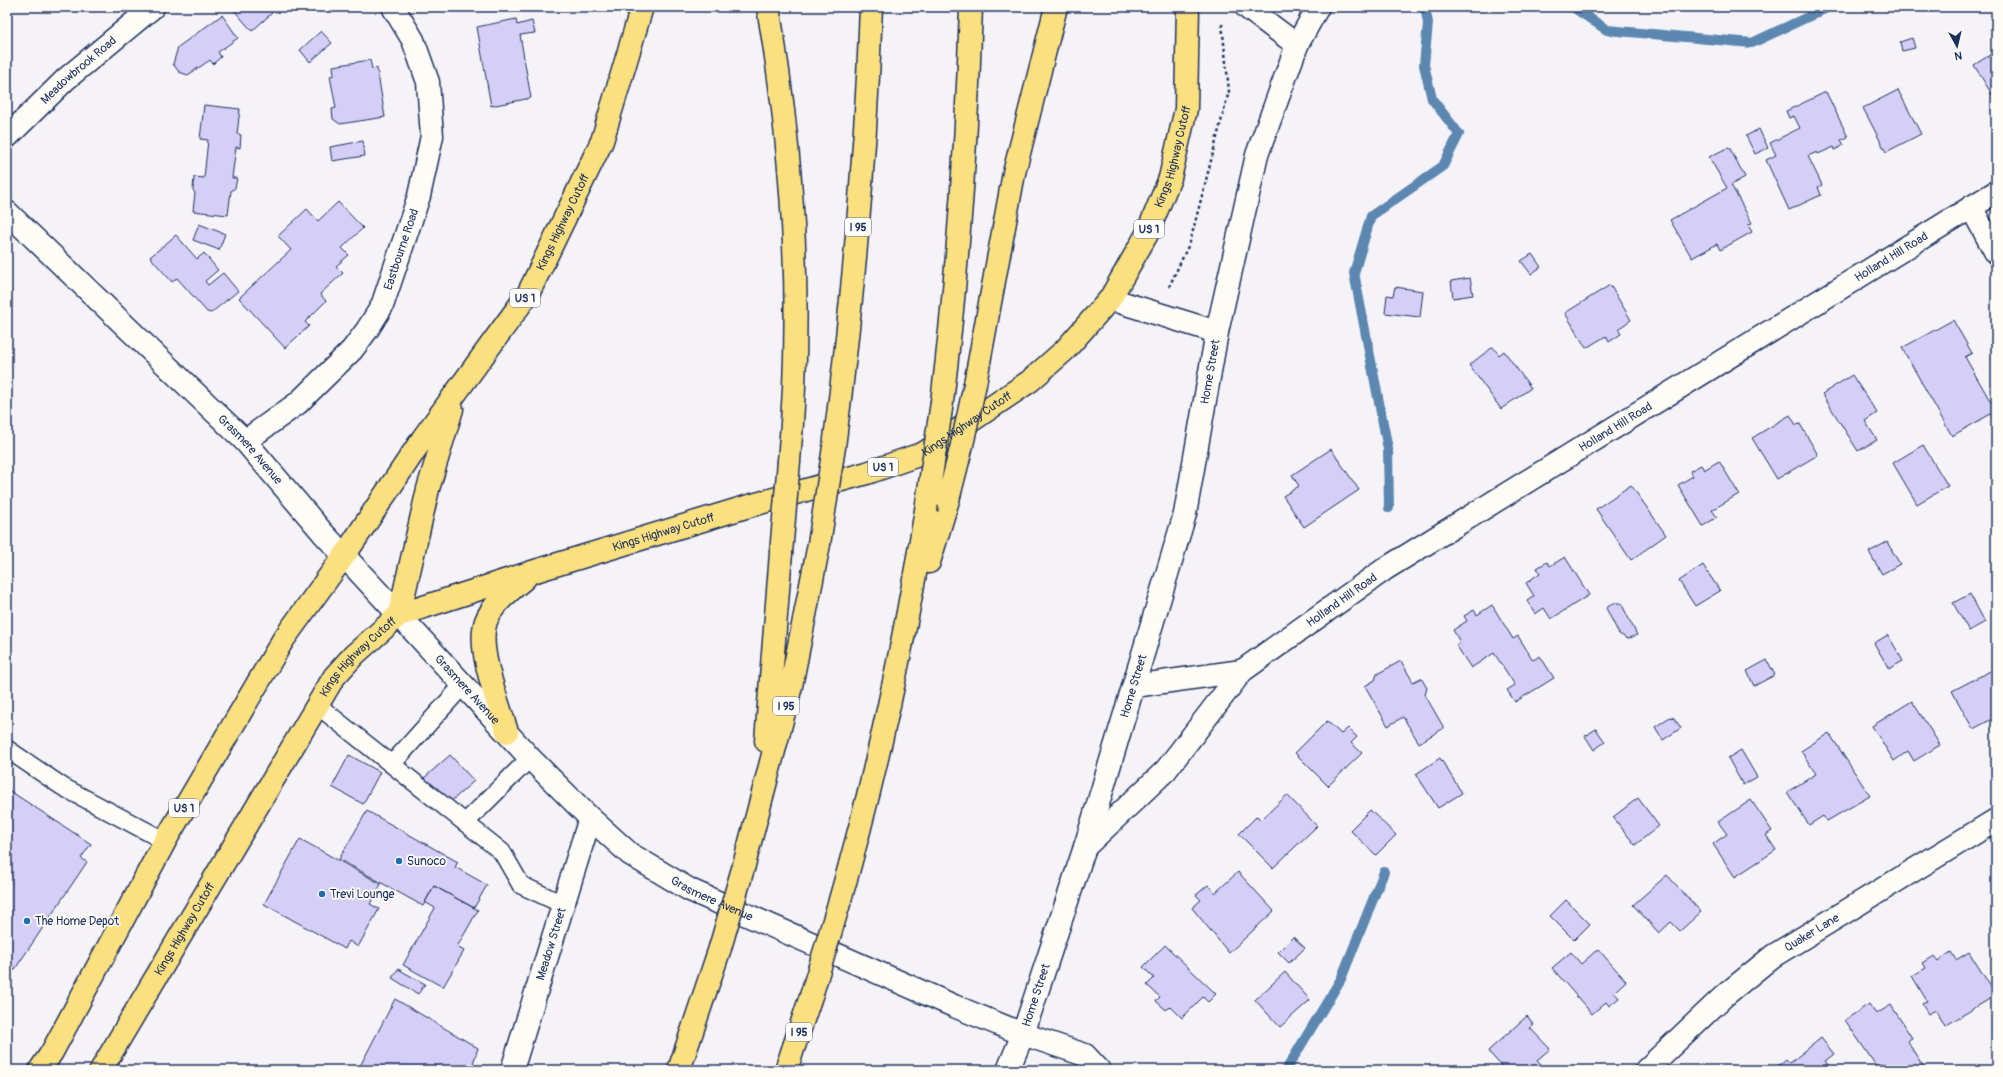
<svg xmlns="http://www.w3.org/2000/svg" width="2003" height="1077" font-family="Pangolin,sans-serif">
<rect width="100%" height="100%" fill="#f5f3f7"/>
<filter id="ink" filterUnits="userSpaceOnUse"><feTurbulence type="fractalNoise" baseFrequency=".025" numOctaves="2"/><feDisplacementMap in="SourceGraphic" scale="8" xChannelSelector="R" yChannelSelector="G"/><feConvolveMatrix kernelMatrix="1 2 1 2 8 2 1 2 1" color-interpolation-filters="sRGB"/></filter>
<g filter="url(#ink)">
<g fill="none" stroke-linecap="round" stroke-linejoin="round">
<!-- stream -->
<path stroke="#5b87b0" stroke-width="10" d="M1573 7 1607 30 1752 43 1829 7
M1389 508 1388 449 1354 273 1371 216 1443 166 1459 134 1432 99 1424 65 1428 23 1425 7
M1286 1070 1341 979 1384 872"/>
</g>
<!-- building -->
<path fill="#d5cff8" stroke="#1b2f5e" d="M235 7H267L272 13 252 31 233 9Z
M222 15 238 38 218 52 221 57 213 64 210 60 188 75 179 72 173 64 178 47Z
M516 19 517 25 532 21 535 33 520 35 531 98 491 106 477 27Z
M321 31 332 43 310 62 300 50Z
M1912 38 1915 48 1902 51 1900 42Z
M1996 51V101L1974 65Z
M370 60 372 69 377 68 385 117 340 124 333 119 332 109 336 108 330 76 334 75 333 66Z
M1898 90 1921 134 1886 152 1863 108Z
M1826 92 1848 137 1841 140 1844 145 1835 150 1834 147 1818 154 1817 152 1808 156 1822 185 1818 187 1821 195 1789 210 1766 160 1776 155 1770 143 1800 128 1794 116 1789 118 1786 111Z
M204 105 240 109 237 134 241 135 240 148 236 147 232 178H237L235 188 231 191 228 215 193 211 195 193 193 190 194 177 204 178 208 140 200 139Z
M1759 129 1768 148 1755 154 1746 136Z
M363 141 365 156 332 161 330 147Z
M1729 147 1745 177 1731 185 1752 223 1748 225 1752 232 1720 250 1717 244 1692 258 1670 220 1727 188 1709 157Z
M338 202 363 228 342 248 349 255 336 266 343 273 320 294 326 301 305 322 309 326 285 348 239 298 291 250 278 236 307 209 318 221Z
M199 224 225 234 219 250 193 240Z
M176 235 197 259 204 253 218 270 205 281 208 285 223 273 238 291 211 313 207 312 177 278 172 282 150 257Z
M1532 254 1541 267 1531 274 1521 261Z
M1470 278 1473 295 1453 298 1451 281Z
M1610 285 1631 320 1618 329 1621 334 1609 342 1606 336 1586 348 1565 313Z
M1395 287 1423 291 1420 317 1385 313 1387 295 1393 296Z
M1953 320 1972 353 1965 357 1996 411 1952 436 1902 348Z
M1493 347 1499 355 1504 351 1531 388 1501 409 1469 365Z
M1852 375 1877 413 1865 421 1877 440 1858 451 1822 394Z
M1790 415 1796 425 1800 424 1818 455 1777 479 1752 438Z
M1923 445 1948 486 1917 504 1893 463Z
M1331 449 1359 490 1304 527 1283 496 1299 486 1292 475Z
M1719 461 1739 494 1712 510 1717 517 1703 526 1678 485 1693 476 1690 471 1701 465 1704 470Z
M1631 485 1666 535 1631 560 1596 509Z
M1887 542 1900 564 1882 574 1869 552Z
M1565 557 1589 595 1551 619 1544 608 1535 614 1527 601 1534 596 1526 583 1540 573 1537 568 1547 562 1550 566Z
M1703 565 1720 591 1695 606 1679 581Z
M1970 594 1985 622 1969 631 1953 603Z
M1614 603H1621L1637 635 1628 639 1619 634 1606 608Z
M1492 605 1513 639 1518 636 1533 660 1540 656 1554 678 1515 702 1507 690 1515 685 1494 653 1471 668 1456 645 1460 642 1453 630 1467 621 1464 616 1474 610 1477 615Z
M1888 635 1903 661 1889 669 1874 643Z
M1767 660 1775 675 1754 686 1747 671Z
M1401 661 1413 682 1421 678 1427 688 1425 695 1444 728 1419 743 1403 717 1388 726 1365 686 1375 680 1377 674Z
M1996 668V717L1973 729 1952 691Z
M1912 701 1940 745 1914 761 1908 751 1894 761 1872 726Z
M1670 717 1674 718 1681 728 1663 740 1655 727Z
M1327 721 1341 734 1348 728 1357 737 1351 743 1362 753 1328 786 1295 753Z
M1596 729 1605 742 1594 750 1585 736Z
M1829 733 1870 796 1827 821 1823 816 1809 825 1787 792 1816 774 1801 751Z
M1741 750 1757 777 1743 785 1728 758Z
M349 755 380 772 363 804 332 787Z
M450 755 474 781 447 805 423 779Z
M1440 758 1462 793 1438 808 1416 774Z
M7 789 91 844 81 858 87 862 7 981Z
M1287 795 1317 826 1273 868 1239 834 1257 816 1261 820Z
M1638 798 1659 826 1635 845 1613 817Z
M1751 800 1772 831 1766 835 1776 850 1735 877 1713 844 1727 834 1718 822Z
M1370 810 1396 835 1376 855 1350 830Z
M367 811 458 862 455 867 487 885 474 908 434 886 423 906 339 859Z
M300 839 381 884 370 904 379 909 358 947 349 941 345 949 264 904Z
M1238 872 1274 911 1229 953 1192 908 1201 900 1196 895 1208 885 1215 893Z
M1667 875 1701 912 1680 931 1671 922 1659 933 1633 905Z
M434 886 478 910 457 947 464 951 443 987 403 965 435 908 425 902Z
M1566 900 1590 924 1574 940 1550 916Z
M1293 937 1305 948 1289 963 1278 952Z
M1165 945 1216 994 1208 1002 1203 997 1182 1018 1170 1006 1166 1010 1156 1001 1160 997 1147 985 1154 978 1143 967Z
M1598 949 1626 981 1614 992 1619 998 1609 1006 1606 1002 1592 1014 1552 968 1571 952 1581 964Z
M1951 952 1956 960 1969 952 1996 995 1945 1026 1936 1010 1928 1014 1922 1004 1927 1001 1912 976 1926 968 1923 963 1934 956 1938 961Z
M398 969 425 984 418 994 392 978Z
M1285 972 1310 1000 1280 1027 1255 1000Z
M395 999 478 1048 471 1070H358Z
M1869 1004 1876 1014 1891 1005 1912 1038 1907 1041 1923 1066 1918 1070H1887L1882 1064 1877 1067 1845 1020Z
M1527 1016 1534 1025 1530 1028 1550 1049 1537 1060 1542 1065 1536 1070H1505L1488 1051Z
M1821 1038 1834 1054 1825 1061 1832 1070H1773L1786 1059 1790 1063Z
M1322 1065H1328L1333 1070H1316Z"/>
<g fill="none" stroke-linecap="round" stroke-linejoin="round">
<defs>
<path id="service" d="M317 705 502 852 521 885 562 904
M7 749 63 787 165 841
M392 764 463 685
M465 823 530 758"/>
<g id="minor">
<path d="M1246 7 1297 45"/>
<path id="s1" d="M7 137 66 79 153 7"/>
<path d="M1971 207 1996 253"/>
<path d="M1110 299 1217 332"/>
<path id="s2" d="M245 441 298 403 352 350 367 330 382 306 419 196 432 136 428 82 413 40 393 7"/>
<path id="s3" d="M399 615 530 758 590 818 630 854 690 890 954 1006 1023 1034 1085 1055 1099 1070"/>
<path d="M1134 686 1242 671"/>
<path id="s4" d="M1085 847 1166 770 1242 671 1385 569 1996 192"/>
<path id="s5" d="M512 1070 590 818"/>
<path id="s6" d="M1008 1070 1023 1034 1085 847 1185 514 1217 332 1257 155 1297 45 1318 7"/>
<path id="s7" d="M1646 1070 1724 996 1773 956 1996 820"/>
</g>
<g id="tertiary">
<path id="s8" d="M7 212 245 441 323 533 399 615"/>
</g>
<g id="primary">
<path d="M399 615 428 489 452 409"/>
<path d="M507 732C499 704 476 649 486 621 493 603 510 591 525 578"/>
<path id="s9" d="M40 1070 52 1052 165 841 283 640 344 556 423 438 528 294 602 141 642 7"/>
<path id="s10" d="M101 1070 334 677 354 655 399 615 532 572 749 506 867 473 924 453 1030 381 1065 350 1110 299 1147 234 1170 178 1186 109 1188 7"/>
</g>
<path id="motorway" d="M768 7C794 157 803 309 789 461
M975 384 1014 173 1056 7
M942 402C958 270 967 139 971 7
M834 447C853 300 866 154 871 7
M929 562 948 500
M766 741 781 553
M744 865 791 686 819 544
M838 907C876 777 904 644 926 510
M679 1070 720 948
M786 1070 812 993"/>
</defs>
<!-- service casing -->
<use href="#service" stroke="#1b2f5e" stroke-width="20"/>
<!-- minor casing -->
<use href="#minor" stroke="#1b2f5e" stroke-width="25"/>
<!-- tertiary casing -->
<use href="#tertiary" stroke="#1b2f5e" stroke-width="25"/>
<!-- primary casing -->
<use href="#primary" stroke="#1b2f5e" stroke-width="25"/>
<!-- motorway casing -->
<use href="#motorway" stroke="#1b2f5e" stroke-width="25"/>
<!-- path -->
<path stroke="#1b2f5e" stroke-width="2.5" stroke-dasharray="3 3" stroke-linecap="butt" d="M1169 287 1190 242 1229 91 1222 24"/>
<!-- service -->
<use href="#service" stroke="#fdfcf7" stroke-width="17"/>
<!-- minor -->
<use href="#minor" stroke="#fdfcf7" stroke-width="22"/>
<!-- tertiary -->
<use href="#tertiary" stroke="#fdfcf7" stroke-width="22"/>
<!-- primary -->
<use href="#primary" stroke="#fbe080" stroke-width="22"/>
<!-- motorway -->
<use href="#motorway" stroke="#fbe080" stroke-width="22"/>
<defs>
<path id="motorway-bridge" d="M948 500 962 445 975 384
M926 510 942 402
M819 544 834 447
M781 553 789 461
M720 948 744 865
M812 993 838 907"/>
</defs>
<!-- motorway-bridge casing -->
<use href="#motorway-bridge" stroke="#1b2f5e" stroke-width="25" stroke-linecap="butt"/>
<!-- motorway-bridge -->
<use href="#motorway-bridge" stroke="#fbe080" stroke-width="22"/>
</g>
</g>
<!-- markers -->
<g fill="#1f6fb2" stroke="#fdfcf7" stroke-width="1.5">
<circle cx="399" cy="861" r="4"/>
<circle cx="322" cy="894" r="4"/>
<circle cx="27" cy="921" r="4"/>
</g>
<g text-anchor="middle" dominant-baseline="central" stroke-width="3.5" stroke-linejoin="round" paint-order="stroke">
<!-- shield labels -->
<g fill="#fdfcf7" stroke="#5f6c8c" stroke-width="1">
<rect x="845" y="218" width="26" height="18" rx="3"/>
<rect x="1134" y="220" width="30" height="18" rx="3"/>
<rect x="510" y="289" width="30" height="18" rx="3"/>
<rect x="868" y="458" width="30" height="18" rx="3"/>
<rect x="773" y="697" width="26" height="18" rx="3"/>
<rect x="169" y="799" width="30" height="18" rx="3"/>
<rect x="786" y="1023" width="26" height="18" rx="3"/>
</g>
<g font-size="11" font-weight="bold" fill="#1b2f5e">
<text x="858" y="227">I 95</text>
<text x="1149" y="229">US 1</text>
<text x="525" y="298">US 1</text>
<text x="883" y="467">US 1</text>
<text x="786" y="706">I 95</text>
<text x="184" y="808">US 1</text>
<text x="799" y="1032">I 95</text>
</g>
<!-- street labels -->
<g font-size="12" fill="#1b2f5e" stroke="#fdfcf7">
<text stroke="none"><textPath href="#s1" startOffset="98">Meadowbrook Road</textPath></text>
<text stroke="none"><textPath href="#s10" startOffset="1496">Kings Highway Cutoff</textPath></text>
<text stroke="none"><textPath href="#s9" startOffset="998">Kings Highway Cutoff</textPath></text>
<text stroke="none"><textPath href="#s2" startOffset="254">Eastbourne Road</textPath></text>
<text stroke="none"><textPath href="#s4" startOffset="1007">Holland Hill Road</textPath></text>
<text stroke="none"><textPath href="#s6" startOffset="728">Home Street</textPath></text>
<text stroke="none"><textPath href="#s10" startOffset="1148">Kings Highway Cutoff</textPath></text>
<text stroke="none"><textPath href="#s4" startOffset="683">Holland Hill Road</textPath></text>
<text stroke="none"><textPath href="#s8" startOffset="340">Grasmere Avenue</textPath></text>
<text stroke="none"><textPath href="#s10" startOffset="824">Kings Highway Cutoff</textPath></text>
<text stroke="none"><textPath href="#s4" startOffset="359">Holland Hill Road</textPath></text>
<text stroke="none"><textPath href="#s10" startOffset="488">Kings Highway Cutoff</textPath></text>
<text stroke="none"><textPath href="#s6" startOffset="404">Home Street</textPath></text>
<text stroke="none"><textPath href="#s3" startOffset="101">Grasmere Avenue</textPath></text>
<text stroke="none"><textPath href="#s3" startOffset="426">Grasmere Avenue</textPath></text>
<text stroke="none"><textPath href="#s10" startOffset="164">Kings Highway Cutoff</textPath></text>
<text stroke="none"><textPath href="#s7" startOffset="216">Quaker Lane</textPath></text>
<text stroke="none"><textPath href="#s5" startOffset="132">Meadow Street</textPath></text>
<text stroke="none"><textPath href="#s6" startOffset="80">Home Street</textPath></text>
</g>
<!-- poi labels -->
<g font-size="12" fill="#1b2f5e" stroke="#fdfcf7" text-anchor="start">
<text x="407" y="861">Sunoco</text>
<text x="330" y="894">Trevi Lounge</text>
<text x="35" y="921">The Home Depot</text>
</g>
</g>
<!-- margin -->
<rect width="2003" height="1077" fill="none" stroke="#fdfcf7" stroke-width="24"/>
<rect x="12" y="12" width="1979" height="1053" fill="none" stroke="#1b2f5e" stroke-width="1.5" filter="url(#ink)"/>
<!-- north arrow -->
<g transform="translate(1957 46) rotate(172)" stroke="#fdfcf7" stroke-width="3" paint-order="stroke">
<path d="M0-3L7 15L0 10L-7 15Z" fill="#1b2f5e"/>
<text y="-6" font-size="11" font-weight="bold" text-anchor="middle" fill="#1b2f5e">N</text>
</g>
</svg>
